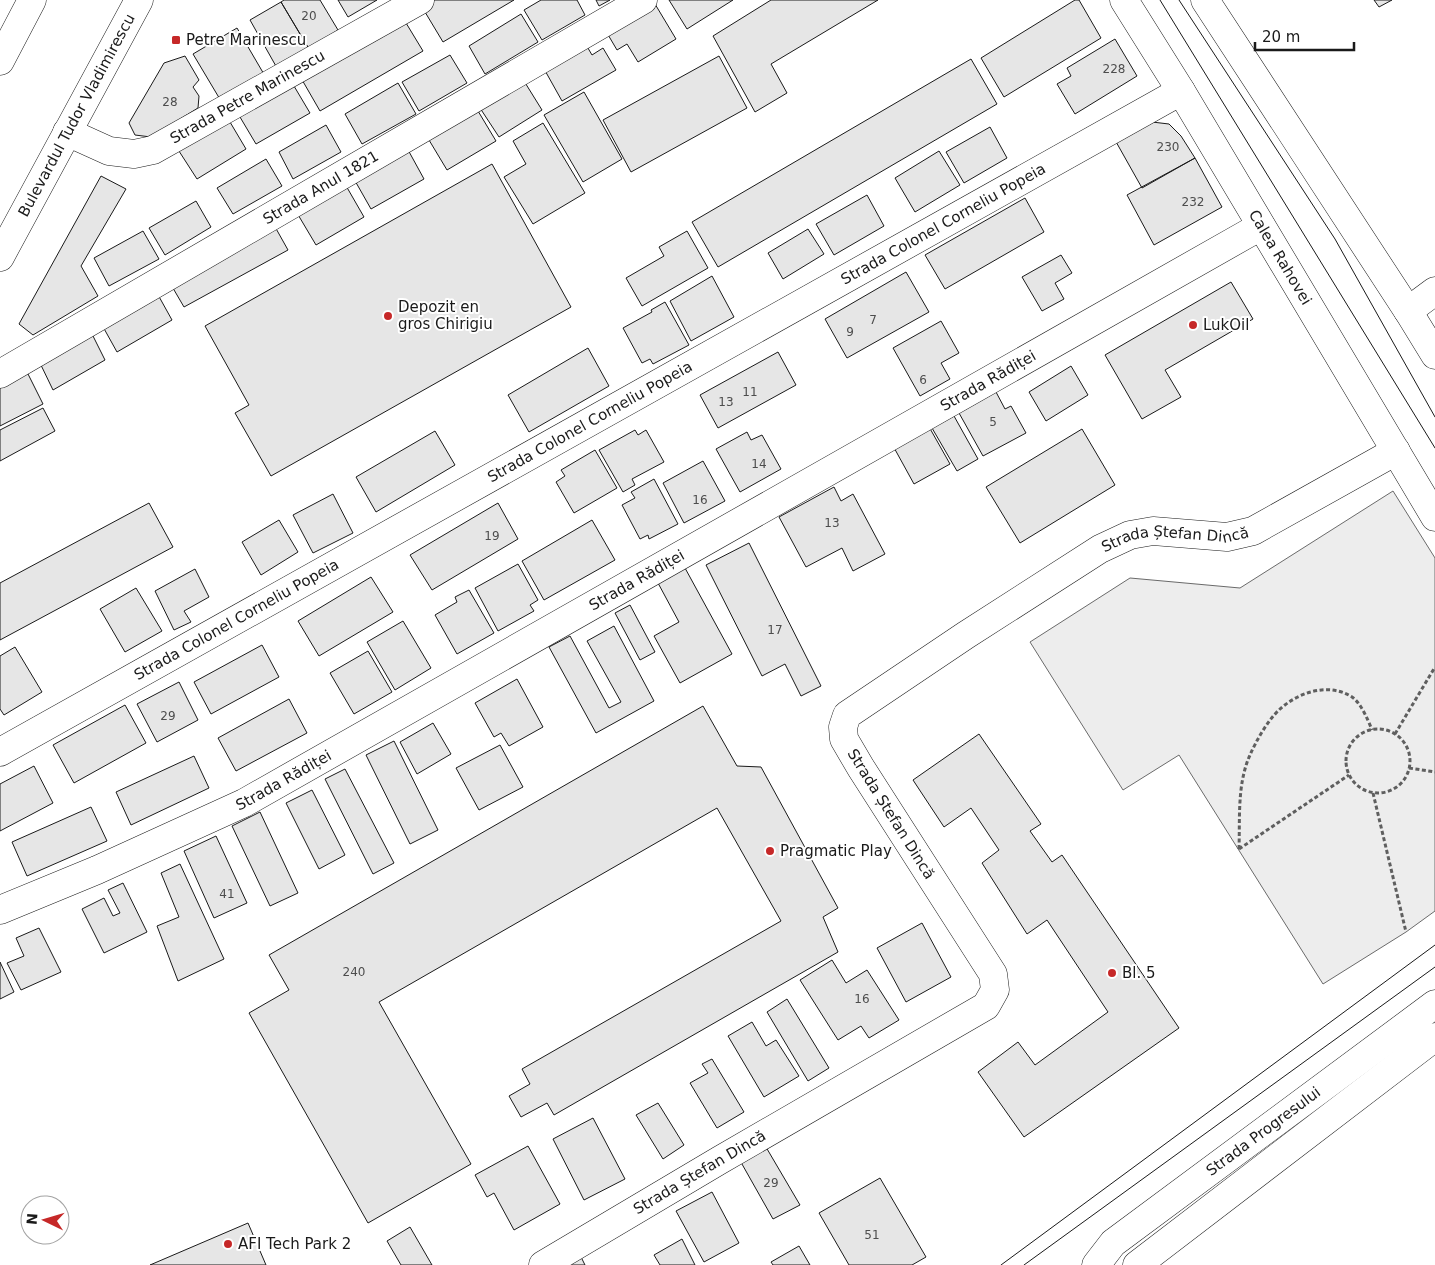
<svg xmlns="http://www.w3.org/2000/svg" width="1435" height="1265" font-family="'DejaVu Sans',sans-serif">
<rect width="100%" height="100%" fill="#fff"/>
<!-- green -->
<path fill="#ededed" stroke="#6a6a6a" d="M1393 491 1435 558V911L1406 932 1323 984 1179 755 1123 790 1030 642 1130 578 1240 588Z"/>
<!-- building -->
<path fill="#e6e6e6" stroke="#1a1a1a" d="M284 0H320L338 30 309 49 281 2Z
M338 0H377L348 17Z
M433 0H514L443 42 422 7Z
M541 0H577L585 15 542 40 524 10Z
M596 0H610L599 6Z
M669 0H733L687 29Z
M771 0H878L771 64 787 93 755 112 713 36Z
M1075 0H1079L1101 38 1004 97 981 58Z
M1374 0H1392L1379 7Z
M281 2 309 49 277 68 250 20Z
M655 4 676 39 638 62 627 44 617 50 607 33Z
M521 14 538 42 485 74 469 46Z
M403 18 423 51 320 111 301 78Z
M237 28 265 76 221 101 193 54Z
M1115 39 1137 76 1075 114 1057 84 1071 76 1067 68Z
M585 43 592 55 603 48 616 70 562 101 543 67Z
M450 55 467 83 419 111 402 82Z
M185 56 199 80 193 87 199 96 198 108 151 137 135 135 129 123 164 63Z
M719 56 747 108 631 172 603 120Z
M971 59 997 104 718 267 692 222Z
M291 81 310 113 256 144 237 112Z
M524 81 542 110 499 137 480 108Z
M398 83 416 114 362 144 345 114Z
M584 92 622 159 583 182 544 115Z
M478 111 496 141 447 170 429 140Z
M227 117 246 149 197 179 177 148Z
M1152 122 1169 124 1181 136 1195 158 1142 188 1115 140Z
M543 123 585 193 533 224 504 177 526 164 513 141Z
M326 125 341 152 293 179 279 152Z
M990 127 1007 158 964 183 946 152Z
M407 148 424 179 371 209 354 179Z
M939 151 960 185 915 212 895 178Z
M1195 158 1222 207 1154 245 1127 195Z
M266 159 282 186 233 214 217 188Z
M492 164 571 307 271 476 235 413 249 405 205 326Z
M101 176 126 189 81 266 98 296 33 335 19 324Z
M345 184 364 217 316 245 297 213Z
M867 195 884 226 834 255 816 224Z
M1025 198 1044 232 945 289 925 255Z
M196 201 211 227 165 255 149 228Z
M274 225 288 250 184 307 170 283Z
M808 229 824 254 783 279 768 253Z
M143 231 159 259 109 286 94 258Z
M687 231 708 268 642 306 626 278 664 256 659 247Z
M1061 255 1072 273 1055 283 1064 299 1042 311 1022 277Z
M906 272 929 312 847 358 825 319Z
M712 276 734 317 691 341 670 301Z
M1231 282 1253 319 1165 370 1181 397 1142 419 1105 355Z
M157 293 172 320 117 352 102 325Z
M665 302 689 345 653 364 650 359 642 363 623 328 652 312 651 310Z
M941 321 959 353 941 363 950 379 920 396 893 348Z
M91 332 105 360 53 390 39 361Z
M588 348 609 386 529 432 508 395Z
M778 352 796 385 718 428 700 395Z
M1071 366 1088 395 1046 421 1029 392Z
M27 372 43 404 0 426V386Z
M996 392 1005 409 1011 406 1026 433 983 456 959 413Z
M43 408 55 431 0 461V430Z
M954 416 978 459 957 471 932 428Z
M928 425 950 464 914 484 892 444Z
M1082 429 1115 485 1020 543 986 487Z
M635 430 638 435 646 430 664 462 632 479 635 485 623 492 599 450Z
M435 431 455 465 376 512 356 477Z
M747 432 751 440 762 435 781 469 740 492 716 449Z
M595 450 617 488 574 513 556 482 565 476 561 470Z
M703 461 725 501 684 523 663 483Z
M654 479 678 524 649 539 648 535 640 539 622 505 635 498 631 492Z
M834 487 841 501 853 494 885 554 853 571 842 548 806 567 779 517Z
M333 494 353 533 313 553 293 515Z
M149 503 173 547 0 640V583Z
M498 503 518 539 432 590 410 555Z
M279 520 298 552 261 575 242 542Z
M592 520 615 560 544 600 522 561Z
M749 543 821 686 801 696 785 664 762 676 706 565Z
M518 564 538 600 530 605 534 611 498 631 475 588Z
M685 568 732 654 680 683 654 636 679 622 658 583Z
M195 569 209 597 184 611 191 622 174 630 155 591Z
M371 577 393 612 319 656 298 621Z
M136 588 162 631 125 652 100 609Z
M469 590 494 633 457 654 435 615 457 602 455 597Z
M630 605 655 652 640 660 615 613Z
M403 621 431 668 395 690 367 642Z
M614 626 654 701 596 733 549 647 570 636 609 708 621 702 587 641Z
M262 645 279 677 211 714 194 682Z
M15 647 42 692 4 715 0 709V656Z
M368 651 392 692 354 714 330 673Z
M517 679 543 727 509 746 501 733 494 737 475 703Z
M179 682 198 720 157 742 137 704Z
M289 699 307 733 236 771 218 738Z
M125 705 146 743 74 783 53 745Z
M703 706 737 766 761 767 838 908 823 917 838 952 554 1115 547 1103 521 1117 509 1096 530 1084 522 1069 781 921 717 808 379 1002 471 1164 368 1223 249 1013 289 990 269 955Z
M433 723 451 754 417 774 400 742Z
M979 734 1041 824 1030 831 1052 862 1062 855 1179 1028 1024 1137 978 1072 1018 1042 1035 1065 1108 1012 1047 920 1027 934 982 863 999 850 971 808 944 827 913 780Z
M394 741 438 830 410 844 366 755Z
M500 745 523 787 479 810 456 768Z
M194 756 209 788 131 825 116 792Z
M34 766 53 803 0 831V784Z
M345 769 394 863 373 874 325 779Z
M312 790 345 855 319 869 286 803Z
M91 807 107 841 27 876 12 842Z
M260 812 298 893 270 906 232 826Z
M216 836 247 903 214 918 184 851Z
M180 864 224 959 178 981 157 926 179 917 161 873Z
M123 883 147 932 104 953 82 909 104 898 113 916 120 913 108 890Z
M922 923 951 977 906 1002 877 948Z
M39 928 61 972 21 990 7 963 24 956 16 938Z
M832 960 846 983 867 970 899 1020 869 1038 861 1026 838 1040 800 980Z
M0 962 14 992 0 999Z
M787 999 829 1068 808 1081 767 1012Z
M752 1022 766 1046 776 1040 799 1076 764 1097 728 1036Z
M712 1059 744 1112 717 1128 690 1083 708 1073 702 1064Z
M658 1103 684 1145 663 1159 636 1115Z
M593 1118 625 1179 584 1200 553 1139Z
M763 1142 800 1205 773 1219 738 1157Z
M528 1146 560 1204 514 1230 494 1193 487 1197 475 1175Z
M880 1178 926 1257 912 1265H849L819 1213Z
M712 1192 739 1243 704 1262 676 1211Z
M248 1223 266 1265H150Z
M410 1227 432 1265H401L387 1241Z
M682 1239 695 1265H660L654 1255Z
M799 1246 810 1265H773L771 1262Z
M580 1255 585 1265H560Z"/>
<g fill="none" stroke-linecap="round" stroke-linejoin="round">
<defs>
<g id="street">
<path id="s1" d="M67 132 109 151 134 154 153 150 420 0"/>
<path d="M1408 311 1435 291"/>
<path id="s2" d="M0 374 643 0"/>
<path id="s3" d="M0 752 1181 91"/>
<path id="s4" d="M0 910 97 870 244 803 1261 226"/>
<path id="s5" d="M543 1265 720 1160 986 1006 995 990 993 974 861 768 844 739 843 727 847 715 966 635 1100 549 1130 535 1153 531 1227 537 1253 531 1396 451"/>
</g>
<g id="secondary">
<path id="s6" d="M1096 1265 1113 1243 1435 1004"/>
<path d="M1137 1265 1435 1037"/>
</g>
<g id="primary">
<path id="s7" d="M1124 0 1181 91 1435 517"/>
<path d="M1205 0 1408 311 1435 355"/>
<path d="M0 61 32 0"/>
<path id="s8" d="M0 257 139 0"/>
</g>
</defs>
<!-- street casing -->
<use href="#street" stroke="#1a1a1a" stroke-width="29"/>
<!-- secondary casing -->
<use href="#secondary" stroke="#1a1a1a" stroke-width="29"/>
<!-- primary casing -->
<use href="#primary" stroke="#1a1a1a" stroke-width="29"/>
<!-- path -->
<path stroke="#5f5f5f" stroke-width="3" stroke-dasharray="4 2.5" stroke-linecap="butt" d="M1346 761a32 32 0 1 1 64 0a32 32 0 1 1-64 0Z
M1395 734 1435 667
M1409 768 1435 772
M1373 793 1406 932
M1239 849C1240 818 1237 784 1250 755 1256 741 1268 720 1279 710 1298 692 1329 682 1352 697 1361 703 1368 720 1372 730
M1239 849 1349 775"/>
<!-- street -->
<use href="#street" stroke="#fff" stroke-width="28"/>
<!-- secondary -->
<use href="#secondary" stroke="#fff" stroke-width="28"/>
<!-- primary -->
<use href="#primary" stroke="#fff" stroke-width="28"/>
<!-- tram -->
<path stroke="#1a1a1a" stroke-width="1" d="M1160 0 1435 448
M1179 0 1335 239 1435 417
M1001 1265 1435 945
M1024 1265 1435 967"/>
</g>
<!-- markers -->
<g fill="#c62828" stroke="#fff" stroke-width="2">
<rect x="171" y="35" width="10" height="10" rx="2.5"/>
<circle cx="388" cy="316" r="5"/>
<circle cx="1193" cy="325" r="5"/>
<circle cx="770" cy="851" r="5"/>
<circle cx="1112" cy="973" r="5"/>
<circle cx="228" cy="1244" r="5"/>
</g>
<g text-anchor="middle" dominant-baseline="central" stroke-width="4" stroke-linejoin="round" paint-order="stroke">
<!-- number labels -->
<g font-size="12" fill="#4d4d4d">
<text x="309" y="16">20</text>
<text x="1114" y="69">228</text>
<text x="170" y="102">28</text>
<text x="1168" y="147">230</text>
<text x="1193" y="202">232</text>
<text x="873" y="320">7</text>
<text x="850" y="332">9</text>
<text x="923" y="380">6</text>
<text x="750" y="392">11</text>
<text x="726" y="402">13</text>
<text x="993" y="422">5</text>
<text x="759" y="464">14</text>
<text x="700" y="500">16</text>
<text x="832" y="523">13</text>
<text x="492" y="536">19</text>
<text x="775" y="630">17</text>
<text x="168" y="716">29</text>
<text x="227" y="894">41</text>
<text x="354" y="972">240</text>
<text x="862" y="999">16</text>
<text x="771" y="1183">29</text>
<text x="872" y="1235">51</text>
</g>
<!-- poi labels -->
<g font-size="15" fill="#1a1a1a" stroke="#fff" text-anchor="start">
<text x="186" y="40">Petre Marinescu</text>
<text x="398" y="307">Depozit en<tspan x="398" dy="17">gros Chirigiu</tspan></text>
<text x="1203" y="325">LukOil</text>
<text x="780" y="851">Pragmatic Play</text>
<text x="1122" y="973">Bl. 5</text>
<text x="238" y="1244">AFI Tech Park 2</text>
</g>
<!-- street labels -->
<g font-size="15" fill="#1a1a1a" stroke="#fff">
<text stroke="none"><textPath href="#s1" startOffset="199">Strada Petre Marinescu</textPath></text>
<text stroke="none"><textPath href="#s8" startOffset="161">Bulevardul Tudor Vladimirescu</textPath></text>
<text stroke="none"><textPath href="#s2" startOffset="371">Strada Anul 1821</textPath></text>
<text stroke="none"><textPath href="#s3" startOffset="1081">Strada Colonel Corneliu Popeia</textPath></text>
<text stroke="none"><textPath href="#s7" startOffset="301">Calea Rahovei</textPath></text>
<text stroke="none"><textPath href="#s4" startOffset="1122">Strada Rădiței</textPath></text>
<text stroke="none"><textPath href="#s3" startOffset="676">Strada Colonel Corneliu Popeia</textPath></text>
<text stroke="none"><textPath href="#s5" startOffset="1231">Strada Ștefan Dincă</textPath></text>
<text stroke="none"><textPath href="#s4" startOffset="718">Strada Rădiței</textPath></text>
<text stroke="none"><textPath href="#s3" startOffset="271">Strada Colonel Corneliu Popeia</textPath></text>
<text stroke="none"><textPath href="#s4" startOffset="312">Strada Rădiței</textPath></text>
<text transform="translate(891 814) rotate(58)">Strada Ștefan Dincă</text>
<text stroke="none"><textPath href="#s6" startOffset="215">Strada Progresului</textPath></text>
<text stroke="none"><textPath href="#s5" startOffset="182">Strada Ștefan Dincă</textPath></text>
</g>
</g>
<!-- north arrow -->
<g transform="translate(45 1220) rotate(275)"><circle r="24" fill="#ffffff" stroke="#a3a3a3"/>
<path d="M0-4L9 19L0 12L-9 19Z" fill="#c62828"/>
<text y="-8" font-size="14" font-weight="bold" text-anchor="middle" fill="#1a1a1a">N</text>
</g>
<!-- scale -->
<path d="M1255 42v8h99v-8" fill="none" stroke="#1a1a1a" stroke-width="2.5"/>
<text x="1262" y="42" font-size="15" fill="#1a1a1a" stroke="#ffffff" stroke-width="4" paint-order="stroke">20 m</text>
</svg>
